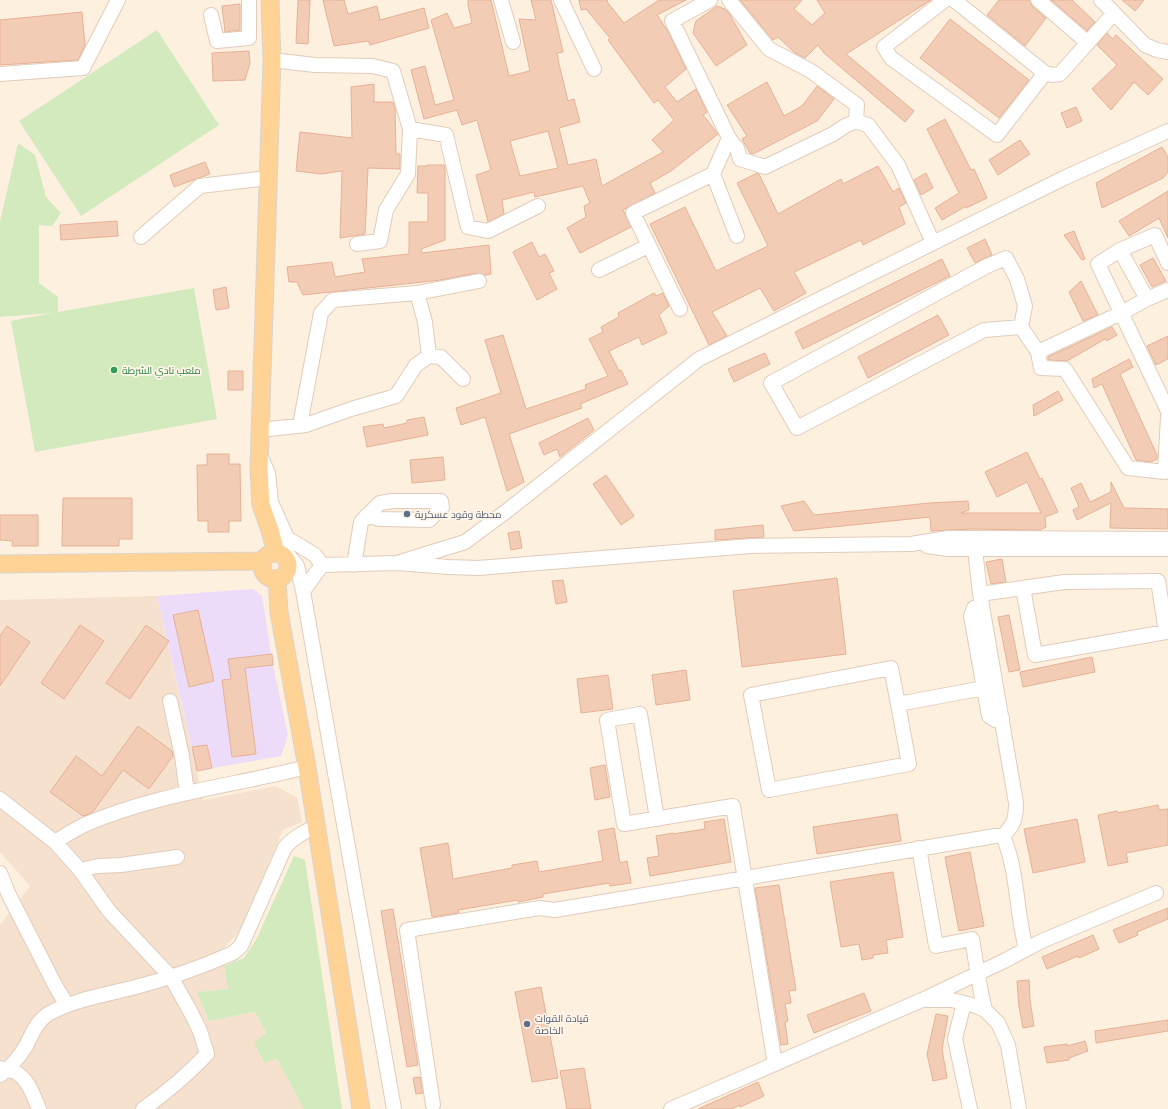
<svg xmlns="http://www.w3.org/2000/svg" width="1168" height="1109" font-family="Montserrat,Cairo,sans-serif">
<rect width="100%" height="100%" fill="#fdf0df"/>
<!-- residential -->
<path fill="#f5e1ce" d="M157 596 203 800 276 786 297 798 302 822 283 830 239 932 220 952 224 966 228 989 197 992 209 1021 255 1012 266 1034 254 1043 263 1062 277 1059 304 1109H0V925L30 886 0 852V600Z"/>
<!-- education -->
<path fill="#eddcf9" d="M253 589 262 596 273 665 288 735 281 756 197 771 157 596Z"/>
<!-- green -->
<path fill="#d2eabe" d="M157 30 219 125 81 216 19 121Z
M18 143 35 155 46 197 61 213 52 226 39 225V283L58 297V312L194 288 217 419 35 452 11 321 52 313 0 317V222Z
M294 856 305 860 342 1109H304L277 1059 264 1063 254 1043 266 1033 255 1012 209 1021 197 992 228 989 224 966 244 958 257 938Z"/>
<!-- building -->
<path fill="#f3ccb6" stroke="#e6b196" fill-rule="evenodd" d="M298 0H310L308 44 296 43Z
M323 0H344L348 14 377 6 380 20 424 8 429 28 370 45 368 41 334 46Z
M468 0H491L509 76 530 71 519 19 536 20 531 0H551L563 52 557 53 559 64 568 101 574 99 580 122 559 128 568 165 596 159 602 186 663 152 652 140 674 120 658 100 654 103 608 40 610 38 586 9 581 10 579 0H607L608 3 624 23 659 0H686L657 15 669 33 686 69 665 87 677 102 696 89 707 112 703 115 718 134 671 171 650 183 655 193 623 210 631 227 580 253 567 228 586 217 584 206 590 203 583 186 535 197 534 192 502 200 504 214 488 222 476 175 491 170 477 120 462 125 457 110 424 119 411 70 425 66 435 105 454 100 431 20 447 13 454 28 472 23 468 5ZM548 131 558 168 520 176 510 141Z
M740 0H802L794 9 812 25 825 13 817 0H931L846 54 914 111 905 122 824 53 818 45 805 58 795 53 778 37 773 40Z
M999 0H1030L1032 6 1046 18 1025 46 987 15Z
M1051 0H1072L1095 22 1087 31Z
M1122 0H1144L1135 11Z
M240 4V30L225 32 222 6Z
M717 6 725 9 729 13 747 45 716 66 693 33 696 21Z
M82 12 85 45 78 60 0 65V20Z
M950 19 1029 80 999 118 920 58Z
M1107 33 1113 39 1116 35 1163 79 1148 95 1134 82 1111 110 1092 89 1117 65 1097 45Z
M249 51 250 63 245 80 213 81 212 53Z
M767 82 784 116 802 106 817 86 834 99 817 121 753 154 750 153 742 139 747 136 727 105Z
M374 84V102H393L395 109 396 154H400V169L368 168 365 234 340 238 342 171 321 174 296 171 300 132 352 138 351 87Z
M1076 107 1082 121 1067 128 1061 113Z
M945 119 971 170 974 169 987 198 966 208V206L942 220 935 208 959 193 927 129Z
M1020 140 1030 154 998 175 989 160Z
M1162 147 1168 157V172L1163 178 1102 208 1096 183Z
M205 162 210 174 174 187 170 175Z
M427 165H444L445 167V240L421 249 422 253 489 245 491 274 485 275 477 273 441 280 303 295 297 282H289L287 267 332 262 335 277 365 272 362 259 409 254V222H428V193H417L418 166H427Z
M878 166 893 192 899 188 906 203 899 207 905 224 863 245 861 240 794 272 806 293 774 311 760 288 712 312 727 336 709 345 650 224 685 207 716 271 768 246 737 183 757 173 759 174 778 214 841 179 843 184Z
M926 173 933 188 921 195 914 180Z
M1168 191V238L1159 218 1129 236 1119 221Z
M117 221 118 236 61 240 60 225Z
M1074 231 1085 259 1082 260 1064 235Z
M985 239 992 255 975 263 967 248Z
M532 242 539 257 545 254 554 271 549 273 557 289 537 300 513 252Z
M1153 258 1166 281 1152 287 1140 265Z
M942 259 950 276 803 349 795 332Z
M1081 281 1098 315 1083 321 1069 292Z
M226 287 229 308 216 310 213 290Z
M654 293 656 296 663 293 669 306 659 315 667 333 642 345 639 337 609 351 619 371 621 370 628 384 580 404 582 408 509 434 524 482 507 491 485 417 461 425 456 408 501 393 485 340 503 335 526 409 586 389 585 385 608 376 589 339 603 332 601 327 619 317 618 313Z
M938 315 949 335 868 378 858 357Z
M1112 327 1117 335 1107 341 1105 339 1067 361 1048 360V357Z
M1168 336V359L1156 365 1147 346Z
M765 353 770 364 734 382 728 369Z
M1129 359 1133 367 1120 374 1157 455V459L1151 462 1136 460 1102 384 1094 388 1092 379Z
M228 371H243V390H228Z
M1058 391 1063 400 1034 416 1033 405Z
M424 417 428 435 367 447 363 427 383 424 384 428 407 423V420Z
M588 418 594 430 560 457 557 449 544 455 539 443Z
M1027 452 1040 479 1042 478 1058 512 1045 517 1046 527 1040 530 970 529 931 531 930 517 794 531 781 506 804 501 814 515 929 503 968 501 969 510 961 513H1041L1027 482 997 497 985 472Z
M207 454H229V464H240L241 521H229V532H208V521H198L197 465H207Z
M443 457 445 480 412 483 410 460Z
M606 475 634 516 621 525 593 484Z
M1111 482 1124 508 1168 509V529L1110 528 1111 503 1077 520 1073 510 1079 507 1071 488 1081 483 1090 502 1111 492Z
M63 498H132V539H119V546H62Z
M0 515H38V546H12L13 541 0 540Z
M763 525 764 537 715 540V530Z
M519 531 522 548 511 550 508 533Z
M1002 559 1006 582 991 584 986 562Z
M837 578 846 654 742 667 733 591Z
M563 580 567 602 556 604 552 581Z
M198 610 214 681 189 687 173 615Z
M1009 615 1020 670 1009 672 998 617Z
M80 625 104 641 64 699 41 683Z
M146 625 169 641 130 699 106 683Z
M7 626 30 642 0 686V636Z
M272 654 273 665 245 668 256 754 232 757 222 680 231 679 228 659Z
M1092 657 1095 672 1023 687 1020 672Z
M686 670 690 700 656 705 652 675Z
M608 675 613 709 581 713 577 679Z
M138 726 172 751 173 756 149 789 123 770 92 813 83 816 50 792 76 756 102 776Z
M207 745 212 768 197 771 192 747Z
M605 765 610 797 595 800 590 768Z
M1158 805 1159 810 1168 809V845L1126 853 1128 862 1108 866 1098 815 1117 811 1118 813Z
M897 814 901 841 817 854 813 827Z
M724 819 731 862 650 876 647 858 659 856 656 836 673 833V834L705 829 704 822Z
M1077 819 1085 862 1033 873 1024 829Z
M614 828 620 863 627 861 631 883 610 886 609 883 543 894V897L518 902V900L458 910 459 913 432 917 420 848 448 843 453 879 512 868V865L537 861 539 872 603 861 598 831Z
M970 852 984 926 959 931 945 857Z
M893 872 903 937 886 940 888 953 873 955V958L862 960 859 944 841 947 830 882Z
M779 885 796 990 789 991 791 1003 785 1004 788 1021 785 1022 788 1044 781 1045 755 888Z
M1168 908V919L1137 932 1138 935 1119 943 1113 930Z
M393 909 418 1065 407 1067 381 911Z
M1093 935 1099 949 1079 958 1078 956 1047 969 1042 957Z
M1029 980 1030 1000 1034 1026 1023 1028 1019 1007 1017 981Z
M541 987 558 1078 532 1082 515 992Z
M864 993 871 1011 814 1033 807 1015Z
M936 1014 948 1016 942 1049 947 1078 933 1081 927 1054Z
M1168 1020V1031L1096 1043 1095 1031Z
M1085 1041 1088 1051 1069 1058V1060L1047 1063 1044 1047 1067 1044V1046Z
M584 1068 591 1109H567L560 1071Z
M420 1077 423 1093 416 1094 413 1078Z
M758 1082 764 1096 740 1107V1105L732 1109H698Z"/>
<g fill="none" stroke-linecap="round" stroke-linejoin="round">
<defs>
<path id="minor" d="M501 0 513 42
M561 0 594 69
M710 0 672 21 729 138 734 145 737 148 740 159 765 167 833 134 845 126 856 121 868 125 898 165 933 243
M729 0 769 49 811 71 857 105 856 121
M945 0 884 47 891 58 997 135 1045 73 954 0
M1038 0 1088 43
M1114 13 1145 45 1157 50 1168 52
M211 15 217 41 249 38V0
M272 60 315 65 373 66 393 71 410 129 408 174 386 210 380 241 357 244
M1045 73 1052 75 1060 74 1114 13 1101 0
M0 74 83 68 118 0
M410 129 446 135 468 227 488 231 538 206
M713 174 737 236
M141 237 200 186 268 178
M1120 250 1147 299
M1168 263 1155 235 1120 250 1098 264 1168 411
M599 270 648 246
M417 293 479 281
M680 309 633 213 713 174 729 138
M1021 327 984 330 797 428 771 383 987 266 1006 258 1017 279 1025 306 1021 327 1038 352 1041 368 1065 369 1128 468 1165 472 1168 470
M1038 352 1121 313 1147 299 1168 290
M429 356 441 357 463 379
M260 430 306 425 351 409 396 396 416 365 429 356 425 322 417 293 333 300 321 313 300 425
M260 455 268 473 271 502 287 538 315 555 322 565
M1165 472 1168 416
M927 546 948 549H1168
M284 550 297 566 303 591 394 1109
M397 563 465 542 508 510 699 359 1064 178 1168 131
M322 565 397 563 448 567 478 568 751 546 911 544 948 538 1168 539
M354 565 361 522 380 503 393 501H441L442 507 429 520 380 519 366 516
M303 591 322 565
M980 594 1064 582 1158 581 1166 632 1035 655 1023 588
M982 607 974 608 971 616 989 716 995 720 1002 718
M170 701 182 756 187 793
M898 704 891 668 751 695 769 790 909 764 898 704 984 688
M0 799 55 842 80 870 109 911 171 977 189 1009 200 1031 207 1054C188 1074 166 1093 143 1109
M657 819 640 714 607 720 624 824 733 806 775 1064
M1003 836C1018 871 1016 912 1026 949
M55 842C64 836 74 830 84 825 155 794 232 786 307 767
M919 848 936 946 972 939 981 993 985 1010
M80 870 98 866 121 865 177 857
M0 873 9 895 56 987 67 1005
M927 1000H952L976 1006 985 1010 998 1023 1008 1045 1019 1109
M964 1003 955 1039 970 1109
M0 1068C5 1070 11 1070 15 1072 28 1078 34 1097 39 1109
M0 1075C11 1068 19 1057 26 1046 32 1034 36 1022 48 1014 73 1000 104 995 132 988 167 979 200 968 233 953L241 946 285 847C294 837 304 832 317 826
M433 1105 407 930 539 908 555 910 995 836H1003C1014 824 1016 820 1016 803L980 594 975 549
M671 1109 922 1000 1004 961 1042 941 1156 893"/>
<path id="major" d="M270 0 272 60 259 469 261 505 270 530 276 553
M262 566a13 13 0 1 1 26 0a13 13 0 1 1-26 0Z
M0 564 263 561
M277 579 279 612 307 767 361 1109"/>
</defs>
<!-- minor casing -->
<use href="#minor" stroke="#e1ccbb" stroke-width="16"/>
<!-- major casing -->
<use href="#major" stroke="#dbd3cf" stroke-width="19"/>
<!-- minor -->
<use href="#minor" stroke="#fff" stroke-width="14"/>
<!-- major -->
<use href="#major" stroke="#ffd395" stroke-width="17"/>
</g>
<!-- markers -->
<circle fill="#2e9e5b" stroke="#fff4e6" stroke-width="1.5" cx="114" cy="370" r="4"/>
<g fill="#5c6f8a" stroke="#fff4e6" stroke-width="1.5">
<circle cx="407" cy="514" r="4"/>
<circle cx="527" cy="1024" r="4"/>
</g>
<g text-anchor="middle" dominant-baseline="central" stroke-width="3.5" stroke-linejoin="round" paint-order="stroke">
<!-- leisure labels -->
<g font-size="10" fill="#27864d" stroke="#fff4e6" text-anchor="start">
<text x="122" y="370">ملعب نادي الشرطة</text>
</g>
<!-- service labels -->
<g font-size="10" fill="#4e5e75" stroke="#fff4e6" text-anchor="start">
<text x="415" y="514">محطة وقود عسكرية</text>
<text x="535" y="1018">قيادة القوات<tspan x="535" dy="12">الخاصة</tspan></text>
</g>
</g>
</svg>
